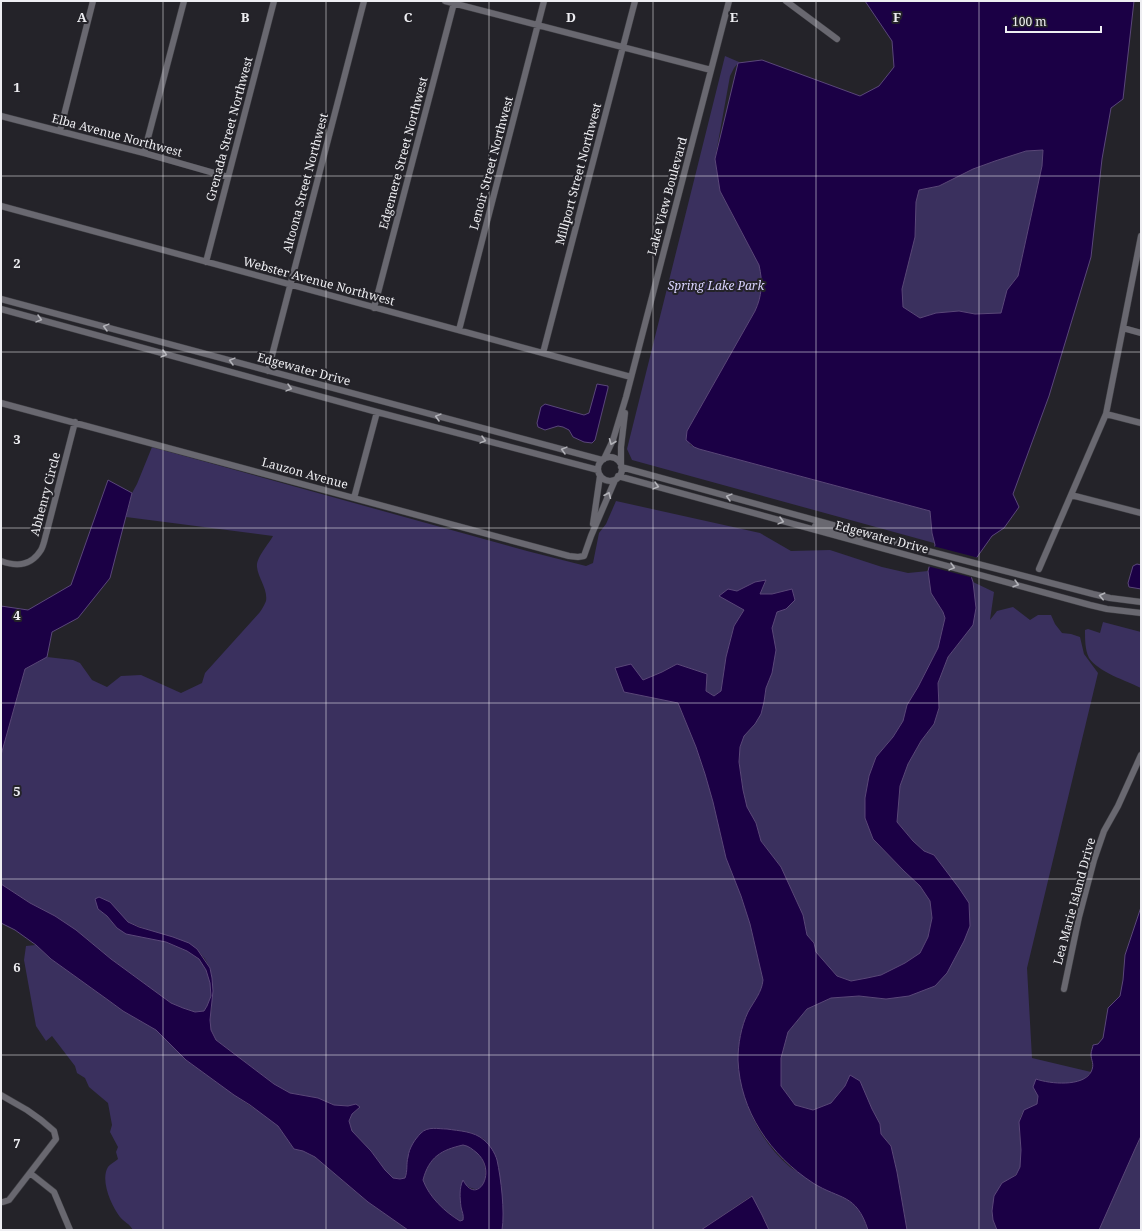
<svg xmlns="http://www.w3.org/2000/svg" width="1142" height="1231" font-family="'Noto Serif',serif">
<rect width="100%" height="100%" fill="#242329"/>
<!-- green -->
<path fill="#3a305e" d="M725 56 739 62 734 68 730 76 715 159 720 191 759 265C763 282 762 296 755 311L687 431 690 445 699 449 930 511 932 533 934 543 632 460 627 449Z
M1043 150 1042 166 1018 276 1007 290 1002 313 975 314 959 311 936 313 920 318 903 307 902 289 915 237 916 202 919 190 939 186 973 169 995 161 1026 151Z
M152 447 527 551 586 566 593 563 599 533 606 524 616 501 760 533 791 551 830 550 882 567 908 573 928 571 931 593 943 612 945 618 938 648 918 687 907 705 903 721 893 737 876 757 869 776 865 798V818L873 839 904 871 920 886 930 901 932 918 928 937 920 953 905 963 881 975 867 978 851 981 837 976 816 952 814 943 807 935 803 915 781 867 761 841 756 823 747 807 743 790 739 762 740 747 744 736 755 724 764 702 766 688 772 673 774 639 772 628 777 611 786 609 792 589 772 594H759L766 581 755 582 737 591 720 596 744 610 734 626 726 657 721 691 714 696 706 691 707 674 677 664 662 672 643 680 624 692 678 703 696 747 705 774 713 802 726 858 741 896 750 924 763 980C762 992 754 1001 748 1012 741 1027 738 1044 738 1060 740 1100 759 1141 790 1167 797 1172 804 1175 811 1180 818 1184 825 1189 832 1192 854 1202 860 1206 868 1230H769L762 1215 751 1196 701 1230H502L503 1210 484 1139 472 1133 456 1130 408 1157 407 1170 405 1178 400 1179 393 1178 385 1170 371 1151 352 1131 349 1121 352 1114 360 1107 356 1104 348 1106 334 1105 318 1098 290 1093 274 1084 216 1040 211 1030 210 1020 212 1005 210 968 205 959 197 949 128 922 121 915 98 909 107 916 117 928 166 942 187 951 199 959 206 970 210 983 211 996 207 1006 204 1011 195 1012 183 1008 171 1003 111 959 76 930 55 916 30 903 1 884V755L25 669 47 657 73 660 80 663 92 680 107 687 121 676 141 675 181 693 202 683 205 673 260 612C262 609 265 604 266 601 268 589 258 578 257 567 256 557 269 544 273 536L126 517 132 493 137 484Z
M973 582 994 592 990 620 997 611 1013 607 1030 620 1038 615H1051L1055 624 1062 633 1071 634 1080 637 1084 654 1098 673 1027 968 1032 1058 1091 1072C1089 1074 1086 1078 1084 1079 1072 1087 1048 1083 1036 1079L1038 1096 1037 1104C1033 1106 1028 1108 1025 1110 1010 1122 1031 1162 1015 1175 1011 1179 1006 1181 1002 1183L993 1220 997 1230H907L897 1172 891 1146 881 1134 880 1124 872 1109 850 1075 845 1086 831 1103 813 1110 795 1105 781 1086V1058L788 1032 807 1009 831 998 859 996 886 999 935 986 944 869 934 855 924 851 913 841 897 822 900 786 908 764 921 741 934 724 939 708 938 683 948 657 962 639 974 595Z
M1103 622 1141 632V688C1127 681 1098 672 1089 658 1085 650 1085 639 1085 630L1088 629 1100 633Z
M36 945 51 959 123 1011 156 1030 186 1060 234 1095 267 1117 278 1126 294 1149 303 1151 315 1157 368 1202 408 1230H133C130 1224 124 1222 120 1217 111 1205 100 1180 108 1167 110 1164 115 1162 118 1159L116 1152 118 1147 110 1132 112 1125 108 1103 89 1087 85 1078 77 1073 75 1066 52 1036 46 1041 36 1026 24 960 26 946Z
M1141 1136V1230H1099L1135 1149Z
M463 1145C494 1149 491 1204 466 1185L460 1191 461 1208 464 1216 463 1220 460 1221C445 1212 429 1197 423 1180 429 1157 441 1150 463 1145Z"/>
<!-- water -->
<path fill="#1b0045" stroke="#5a4779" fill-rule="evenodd" d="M865 1H1134L1123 99 1111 108 1102 159 1091 257 1049 396 1013 494 1019 507 1004 528 992 536 975 560 970 573 973 582 976 608 973 625 948 657 938 683 939 708 934 724 921 741 908 764 900 786 897 822 913 841 924 851 934 855 959 888 969 903 970 926 964 941 947 973 935 986 909 996 886 999 859 996 831 998 807 1009 788 1032 781 1058V1086L795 1105 813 1110 831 1103 845 1086 850 1075 860 1081 872 1109 880 1124 881 1134 891 1146 897 1172 907 1230H868C856 1193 840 1200 813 1183 770 1155 740 1111 738 1060 738 1044 741 1027 748 1012 754 1001 762 992 763 980L750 924 741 896 726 858 713 802 705 774 696 747 678 703 624 692 615 668 631 664 643 680 662 672 677 664 707 674 706 691 714 696 721 691 726 657 734 626 744 610 719 596 728 589 737 591 755 582 766 580 760 594H772L792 589 795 600 786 609 777 612 772 628 776 650 772 673 766 688 764 702 761 714 755 724 744 736 740 747 739 762 743 790 747 807 756 823 761 841 781 867 803 915 807 935 814 943 816 952 837 976 851 981 867 978 881 975 905 963 920 953 928 937 932 918 930 901 920 886 904 871 873 839 865 818V798L869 776 876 757 893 737 903 721 907 705 918 687 938 648 945 618 943 612 931 593 928 571 935 545 932 533 930 511 699 449 694 447 686 440 687 431 755 311C762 296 763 282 759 265L720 191 715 159 738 63 762 60 860 96 879 86 894 67 892 41ZM1043 150 1042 166 1018 276 1007 290 1001 313 975 314 959 311 936 313 920 318 903 307 902 289 915 237 916 202 919 190 939 186 973 169 995 161 1026 151Z
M597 384 608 386V388L595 440 592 443 584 442 573 437 569 430 563 427 558 426 545 430 538 427 537 423 541 407 545 404 584 415 589 413Z
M108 480 132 493 110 578 78 618 52 632 47 657 25 669 1 755V606L28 610 71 585Z
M1137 564 1141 565V589L1129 587 1128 583 1133 566Z
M1 884 30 903 55 916 76 930 111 959 171 1003 183 1008 195 1012 204 1011 207 1006 211 996 210 983 206 970 199 959 187 951 166 942 126 934 117 928 107 916 98 909 95 899 99 897 110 902 128 922 139 927 173 937 189 943 197 949 210 968 212 978 213 991 210 1020 211 1030 216 1040 274 1084 290 1093 318 1098 334 1105 348 1106 356 1104 360 1107 352 1114 349 1121 352 1131 371 1151 385 1170 393 1178 400 1179 405 1178C408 1170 406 1164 408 1157 409 1148 415 1139 421 1133 428 1126 438 1129 447 1129 459 1131 474 1131 484 1140 490 1145 495 1153 497 1160 501 1178 505 1212 502 1230H408L368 1202 315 1157 303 1151 294 1149 278 1126 250 1105 234 1095 186 1060 156 1030 123 1011 108 1000 51 959 36 945 15 930 1 923ZM463 1145C469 1146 472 1149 477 1153 498 1172 477 1207 463 1180 459 1188 460 1198 461 1207 462 1212 464 1215 463 1220L460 1221C445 1212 429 1197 423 1180 429 1157 441 1150 463 1145Z
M1141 907V1136L1135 1149 1099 1230H997L993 1220 992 1211 994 1196 1002 1183 1016 1175 1020 1167 1021 1150 1019 1122 1024 1110 1037 1104 1038 1096 1033 1087 1036 1079C1050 1084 1083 1087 1091 1072 1095 1064 1091 1061 1091 1054 1091 1051 1093 1047 1093 1045L1098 1044 1103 1038 1108 1008 1120 996 1123 980 1125 955Z
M752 1196 762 1215 769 1230H701Z"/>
<!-- pier -->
<path fill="#242329" d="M933 546 979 558 976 561 972 573 974 578 927 566Z"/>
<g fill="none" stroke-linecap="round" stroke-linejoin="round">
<defs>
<path id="minor" d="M445 1 711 70
M786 1 837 39
M1 116 144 153 228 177
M60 131 93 1
M144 153 184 1
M1 206 631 377
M206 262 274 1
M1 299 602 460
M374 308 454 3
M1 309 377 412 598 470
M1123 328 1141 333
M459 330 544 1
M543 353 635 1
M268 371 364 1
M1 403 569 556 578 557 584 556 591 536 615 480
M1106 414 1141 423
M598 469a12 12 0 1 1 24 0a12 12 0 1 1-24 0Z
M604 459 613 440 626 397 729 1
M621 464V447L625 413
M621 467 928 551 1093 594 1110 598 1141 602
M618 476 1090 605 1107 609 1141 613
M1071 495 1141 513
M354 498 377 412
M593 524 600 476
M815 526 854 536 861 537 864 534
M1 561C17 567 31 566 41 550 44 545 45 537 47 531L75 422
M1039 569 1106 414 1141 236
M1064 989 1079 917 1094 860 1104 831 1118 806 1141 755
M1 1095 27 1110 41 1120 54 1131 56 1139 9 1200 3 1202H1
M30 1173 54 1192 70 1230"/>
</defs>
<!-- minor casing -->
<use href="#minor" stroke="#3e3e43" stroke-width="7"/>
<!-- minor -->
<use href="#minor" stroke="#696870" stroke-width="6"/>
</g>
<!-- one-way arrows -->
<defs><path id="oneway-chevron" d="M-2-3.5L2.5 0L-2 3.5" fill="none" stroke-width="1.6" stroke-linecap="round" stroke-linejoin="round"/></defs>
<g stroke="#b2b2b8">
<use href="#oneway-chevron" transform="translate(39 319) rotate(15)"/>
<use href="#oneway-chevron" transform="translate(106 327) rotate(-165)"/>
<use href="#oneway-chevron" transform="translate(164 354) rotate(15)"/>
<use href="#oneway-chevron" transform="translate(232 361) rotate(-165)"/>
<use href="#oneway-chevron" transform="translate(289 388) rotate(15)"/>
<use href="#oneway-chevron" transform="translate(438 417) rotate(-165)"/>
<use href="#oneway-chevron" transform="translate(483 440) rotate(15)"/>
<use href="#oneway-chevron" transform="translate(612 442) rotate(112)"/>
<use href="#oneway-chevron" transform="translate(564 450) rotate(-165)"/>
<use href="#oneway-chevron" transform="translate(656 486) rotate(15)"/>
<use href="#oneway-chevron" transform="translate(608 495) rotate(-67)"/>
<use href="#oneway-chevron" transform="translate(729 497) rotate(-165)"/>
<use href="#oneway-chevron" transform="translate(781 521) rotate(15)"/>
<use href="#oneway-chevron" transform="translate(952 567) rotate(15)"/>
<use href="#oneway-chevron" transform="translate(1016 584) rotate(16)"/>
<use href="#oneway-chevron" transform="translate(1102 596) rotate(-167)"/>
</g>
<!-- grid -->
<path fill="none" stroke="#eeeef2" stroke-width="1" stroke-opacity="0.55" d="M163 1V1230M326 1V1230M489 1V1230M653 1V1230M816 1V1230M979 1V1230M1 176H1141M1 352H1141M1 528H1141M1 703H1141M1 879H1141M1 1055H1141"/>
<g text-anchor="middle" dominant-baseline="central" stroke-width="4" stroke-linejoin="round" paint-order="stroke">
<!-- street labels -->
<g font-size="12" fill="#eeeef2" stroke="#242329">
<text transform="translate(229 129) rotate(-75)">Grenada Street Northwest</text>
<text transform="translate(117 135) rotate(15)">Elba Avenue Northwest</text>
<text transform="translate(403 153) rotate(-75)">Edgemere Street Northwest</text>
<text transform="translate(491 163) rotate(-75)">Lenoir Street Northwest</text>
<text transform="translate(578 174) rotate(-75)">Millport Street Northwest</text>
<text transform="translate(305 183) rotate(-75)">Altoona Street Northwest</text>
<text transform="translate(667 196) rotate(-75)">Lake View Boulevard</text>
<text transform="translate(319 281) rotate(15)">Webster Avenue Northwest</text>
<text transform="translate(304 369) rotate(15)">Edgewater Drive</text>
<text transform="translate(305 473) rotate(15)">Lauzon Avenue</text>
<text transform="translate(45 494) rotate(-75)">Abhenry Circle</text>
<text transform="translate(882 537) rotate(15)">Edgewater Drive</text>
<text transform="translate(1074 901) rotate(-75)">Lea Marie Island Drive</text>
</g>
<!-- park labels -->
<g font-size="12" font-style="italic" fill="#d9d3fe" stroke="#242329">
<text x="716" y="285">Spring Lake Park</text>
</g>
</g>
<g font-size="13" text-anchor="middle" font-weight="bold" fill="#eeeef2" stroke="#242329" stroke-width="4" stroke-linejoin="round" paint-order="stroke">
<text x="82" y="22">A</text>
<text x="245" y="22">B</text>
<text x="408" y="22">C</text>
<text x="571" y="22">D</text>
<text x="734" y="22">E</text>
<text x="897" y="22">F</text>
<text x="17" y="92">1</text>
<text x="17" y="268">2</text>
<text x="17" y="444">3</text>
<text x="17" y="620">4</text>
<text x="17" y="796">5</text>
<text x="17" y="972">6</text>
<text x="17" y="1148">7</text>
</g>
<!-- border -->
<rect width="1142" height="1231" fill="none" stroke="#eeeef2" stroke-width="4"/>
<!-- scale -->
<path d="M1006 26v6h95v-6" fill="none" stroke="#eeeef2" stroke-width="2"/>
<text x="1012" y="26" font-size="12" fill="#eeeef2" stroke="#242329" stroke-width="3" paint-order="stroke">100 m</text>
</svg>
